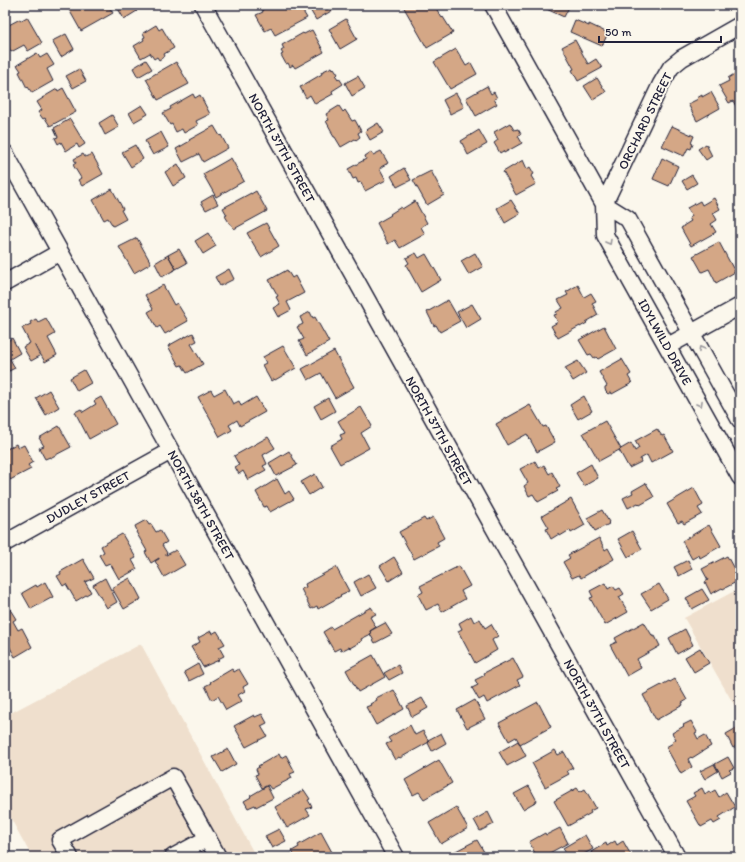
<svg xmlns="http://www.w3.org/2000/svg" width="745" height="862" font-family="Itim,sans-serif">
<rect width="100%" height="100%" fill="#fbf7ec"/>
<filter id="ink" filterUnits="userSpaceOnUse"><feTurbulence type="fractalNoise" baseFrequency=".025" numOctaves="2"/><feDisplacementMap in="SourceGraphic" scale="8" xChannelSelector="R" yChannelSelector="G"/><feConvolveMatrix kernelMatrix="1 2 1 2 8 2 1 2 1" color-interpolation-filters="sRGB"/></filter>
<g filter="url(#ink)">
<!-- built -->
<path fill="#efdfcd" d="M740 588V715L684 618Z
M141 644 256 857H32L5 808V716Z"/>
<!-- building -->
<path fill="#d4a786" stroke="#22223b" d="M68 5H108L113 13 81 31 67 6Z
M116 5H134L137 11 124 19Z
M271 5H299L307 18 275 35 271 28 265 31 256 15 263 12 262 10Z
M315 5H336L338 7 316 20 309 8Z
M405 5H434L442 18 443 17 453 33 427 48 403 6Z
M543 5H570L564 17 542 7Z
M27 17 42 43 28 51 24 45 11 52 5 40V27L20 19V21Z
M346 19 357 39 340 49 329 29Z
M575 20 589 26V24L608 33 602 46 570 32Z
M156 25 159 30 162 28 174 48 164 54 165 56 159 60 157 57 154 59 150 53 141 58 134 46 144 40 143 38 145 37 143 33Z
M312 30 324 52 295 68 293 65 290 67 288 63 286 64 281 55 283 54 281 51 284 49 282 45 303 33 304 34Z
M66 34 74 49 61 57 52 41Z
M575 40 588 64 596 59 602 68 578 81 572 70 574 69 562 47Z
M456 49 466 66 471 63 477 74 450 89 434 62Z
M37 53 40 58 47 54 54 65 47 69 53 81 32 93 28 87 27 88 19 72 21 71 17 65Z
M146 60 152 69 138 77 133 68Z
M176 62 189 84 164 97 158 100 146 79Z
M332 67 333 69 334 68 338 74 336 76 338 79 339 78 343 84 332 91 333 94 315 104 310 95 306 98 300 87 305 85V84L322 74 321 72Z
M79 69 86 81 73 88 66 76Z
M739 71 740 74V106L737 108 733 101 729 103 719 86 729 81 728 78Z
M358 76 365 88 352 96 345 83Z
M597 78 606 92 593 100 584 86Z
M487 86 491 94 494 92 497 98 494 99 497 104 476 116 466 98Z
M63 88 76 112 50 126 45 118 43 119 38 112 42 110 37 102 43 98H42L57 89 58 91Z
M711 92 720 108 697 121 688 104 698 99 697 98 702 95V97Z
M456 93 464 107 450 114 443 100Z
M193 94 195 98 200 95 210 114 196 121 198 125 184 133 182 129 176 132 172 124 170 125 163 113 171 109 170 107Z
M142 105 148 114 134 122 129 113Z
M339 106 343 112 345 110 352 121 355 120 361 131 358 133 360 137 356 140 355 139 341 147 335 137H334L331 132H332L326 121 329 120 326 114Z
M112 115 119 127 105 135 99 123Z
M70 119 85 144 79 148 77 144 66 151 61 142 58 144 55 138 58 137 54 128Z
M378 123 384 132 370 140 365 131Z
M510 123 514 130 518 129 521 134 518 136 522 143 504 153 503 151 500 153 494 143 498 140 494 132Z
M214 126 220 136 221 135 228 148 203 162 199 154 183 162 176 149 190 141 189 140Z
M672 126 694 136 691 143 693 144 691 149 688 148 684 156 662 146Z
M479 130 487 144 468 155 461 141Z
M161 132 169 147 153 155 145 141Z
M706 144 712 156 706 160 698 149Z
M135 145 143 159 131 167 122 152Z
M381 151 388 163 381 167 380 169 386 180 365 191 361 182 358 183 356 178 353 179 348 169 366 159 365 156 371 152 373 155Z
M83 154 85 157 92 154 103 174 82 186 78 180 81 178 73 165 76 163 74 159Z
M231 158 244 181 216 197 203 174Z
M662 158 678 166 669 186 653 179Z
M523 160 527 169 530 167 534 174 531 176 536 184 516 195 503 172Z
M178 164 186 178 173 186 165 172Z
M404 168 411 180 397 187 391 176Z
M431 171 444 195 427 205 413 180Z
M692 175 697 183 687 189 682 181Z
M112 189 123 209 121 210 126 219 113 226 108 218 104 220 93 200Z
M256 191 267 211 234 229 231 224H230L225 216 227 215 223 208 251 193V194Z
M213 195 218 204 206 210 201 202Z
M714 198 720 209 713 213 717 220 711 224 716 232 691 246 681 228 683 227V226L691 221 689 218 692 216 687 208 700 201 702 205Z
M511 200 520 214 505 223 497 208Z
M415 201 427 223 421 227 425 234 400 248 395 240 388 244 377 223 391 215 390 214 401 207 402 209Z
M266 223 279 246 261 257 247 233Z
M208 233 216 246 203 254 195 241Z
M137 238 151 263 134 273 119 247Z
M719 242 735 272 716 283 709 269 702 272 693 256Z
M179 249 187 263 176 269 168 255Z
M416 253 419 258 426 254 441 280 421 292 406 265 409 263 406 258Z
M475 253 483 267 469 275 461 261Z
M168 255 176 269 162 277 155 263Z
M229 269 234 279 220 286 215 277Z
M287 270 292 278 295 276 304 293 287 302 291 310 278 317 273 308 280 304 276 297 278 296 269 280Z
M163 285 174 305 177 303 188 321 165 334 160 326 157 328 148 312 153 309 145 295Z
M578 285 584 297 591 293 596 301 592 303 598 315 586 322 587 323 580 327V326L558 338 551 326 558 322 554 315 557 314 556 312 563 308 558 300 568 295 566 292Z
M448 300 460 321 440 332 436 325 434 326 427 312Z
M472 304 481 319 466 328 457 312Z
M310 312 313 318 315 317 329 342 307 355 299 341 304 339 297 327 303 324 300 317Z
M46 318 55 334 48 338 57 355 45 362 35 345V346L40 356 31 361 23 347 30 343 22 328 31 324 30 322 36 319 38 322Z
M604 326 616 349 598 359 596 357 594 358 591 354 588 355 579 340Z
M193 333 197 341 191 344 203 364 187 373 182 365 179 366 168 346 186 336V337Z
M12 338 20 353 10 359 15 368 5 373V341L6 342Z
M283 346 296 368 275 380 274 379 271 381 262 365 266 363 263 357Z
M334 351 354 387 335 398 321 373 308 380 302 369Z
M622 359 631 374 628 376 632 383 612 394 611 392 608 394 606 392 605 389V387L607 386 599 372Z
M578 361 586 373 573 381 565 368Z
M84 370 91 383 77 391 70 378Z
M225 389 233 404 239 401 241 406 256 397 265 412 240 426 237 420 229 425 232 430 220 437 198 397 211 390 214 395Z
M49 390 59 407 46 415 36 398Z
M584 396 592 411 578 419 570 405Z
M101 397 116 424 89 439 75 412 81 409 83 412 96 404 94 401Z
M328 398 335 411 321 419 314 406Z
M530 405 543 427 546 426 555 442 537 452 527 434 507 445 496 424Z
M361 407 372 426 361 433 369 448 340 464 330 446 342 439 340 435 345 433 338 421Z
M605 421 621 449 599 461 583 433Z
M59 426 71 447 50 458V457L45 459 39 448 44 446 39 438Z
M657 429 662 436 664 435 673 451 651 463 647 455 640 459 641 462 629 468 619 450 631 443 635 451 639 448 635 441Z
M268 437 275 448 263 455 267 464 263 466 266 470 248 480 243 471 239 474 235 467 239 465 234 456Z
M16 444 18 448 24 445 33 462 28 465 31 469 10 480 5 470V450Z
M289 451 297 465 276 476 269 463Z
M535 461 539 468 544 465 549 474 552 472 560 487 556 489 558 491 538 502 533 494 529 496 524 486 528 483 520 469Z
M591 464 598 478 584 486 576 473Z
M315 474 322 487 309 495 301 482Z
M277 479 285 494 289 491 294 499 270 512 267 506 264 507 256 492Z
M646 483 654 497 640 505 638 503 628 508 623 498 633 493 632 491Z
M694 488 703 505 698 508 702 514 684 524 682 521 678 523 667 504Z
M571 499 585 525 571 533 570 530 560 536 559 534 551 539 546 529 549 528 542 516Z
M602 510 609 522 608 523 609 524 595 531 587 518Z
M433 517 444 538 437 542 439 546 414 559 399 532 424 518 426 521Z
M146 520 149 525 151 524 156 532 160 530 167 542 162 545 167 553 166 554V555L176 550 185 565 164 577 155 561 159 559V558L151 563 145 552 147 551 136 532 137 531 135 526Z
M709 525 721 546 700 558 699 555 692 559 682 541Z
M632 531 642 549 628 557 618 539Z
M122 534 136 558 132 560 137 569 119 579 110 563 105 565 99 555 104 552 101 546Z
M599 538 605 550 608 548 614 559 581 578 579 575 572 578 563 562 570 558 568 555Z
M727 556 734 569 737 568 740 574V580L723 589 722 588 711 594 705 582 708 580 702 569Z
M394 557 403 572 389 581 380 566Z
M83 559 94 578 85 582 91 592 76 601 66 584 63 586 57 576 61 574 60 572Z
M688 560 692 569 679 576 674 567Z
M459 566 470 586 461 591 465 599 442 612 438 604 426 610 418 595 423 592 420 586Z
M336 567 349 591 340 595 341 596 318 609 317 606 311 609 301 589 306 587 305 584Z
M368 574 376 588 361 596 354 582Z
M105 578 117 602 107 608 93 585Z
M130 578 141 599 124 609 112 588Z
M45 582 53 597 31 609 22 593 36 585 37 587Z
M605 583 608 589 613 586 616 590 620 588 624 594 619 597 628 612 605 625 590 598 593 597 590 591Z
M659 584 668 599 651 609 641 594Z
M702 589 709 600 692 609 686 598Z
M6 603 16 619 13 621 18 630 22 628 32 647 15 657 5 638V604Z
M371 607 376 614 370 617 376 627 370 631 371 634 361 639 362 641 350 648 349 647 341 651 340 648 334 651 323 632 331 627 332 629Z
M471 616 474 622 480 619 485 628 491 624 498 636 492 640 497 650 475 663 458 631 462 629 459 623Z
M644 622 653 637 655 636 660 646 637 659 641 668 627 676 610 645 617 642 615 638Z
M385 623 392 634 375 643 370 634H371L370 631Z
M685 629 693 645 677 654 669 638Z
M211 631 212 634 217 631 225 644 219 647 224 656 218 659 219 660 203 667 191 647 200 642 198 638Z
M700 648 709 663 694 672 685 657Z
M373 655 385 677 358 692 346 670Z
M513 658 523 677 517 680 520 685 487 703 484 697 479 700 472 688 478 685 475 680 485 675 484 673Z
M198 664 203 674 189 681 184 672Z
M398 665 402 673 389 680 384 673Z
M232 669 234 672 239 669 248 684 243 687 245 691 238 695 242 701 226 710 218 696 212 700 205 686 211 683 210 682Z
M675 679 687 700 682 703 683 705 656 720 643 695 669 681 670 682Z
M394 690 404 709 376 725 366 707 371 705 370 704 377 700 376 698 388 692V693Z
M422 698 428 708 412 717 407 706Z
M475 700 485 719 467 728 457 710Z
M538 702 551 727 520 744 516 737 509 741 499 723Z
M262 714 267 723 261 726 267 736 246 747 234 726 254 715 255 717Z
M691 721 697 732 695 733 698 739 705 735 711 746 692 758 691 757 688 759 692 767 681 774 666 747 673 743 672 742 676 739 672 733 684 726 683 725Z
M410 725 415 735 423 731 429 742 400 758 399 757 395 760 386 744 391 742 388 738Z
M740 726V744L733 748 726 734Z
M441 733 446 743 432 751 428 743 429 742 428 740Z
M518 741 526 756 507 766 499 752Z
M228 749 236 764 222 772 213 757Z
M555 750 558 755 564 752 573 768 567 771 569 774 545 787 532 763Z
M279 754 281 758 286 755 295 772 290 774 292 778 271 789 268 785 262 788 255 775 258 774 256 769 259 767 258 766Z
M728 757 734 768 729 770 731 772 722 777 715 764Z
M439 760 452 783 424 799 419 792 413 795 405 780Z
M714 764 718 771 705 779 700 771Z
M267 786 273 798 256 807 255 805 248 808 244 801 251 797 250 796Z
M529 786 537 801 523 809 514 794Z
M577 788 580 792 585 789 596 808 590 811 591 813 568 826 554 801Z
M702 788 705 794 709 791 710 793 715 790 719 797 726 792 735 807 719 817 721 820 714 824 712 821 701 827 686 801 695 796 693 793Z
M304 790 310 799 308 800 312 807 306 809 310 815 287 828 275 807Z
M456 807 468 828 441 844 429 823Z
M488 812 494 824 480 831 474 820Z
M560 828 568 843 542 857H537L529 842 545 833 546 835Z
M279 829 286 841 272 848 265 836Z
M321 832 333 854 327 857H295L292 851 299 847 298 845Z
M585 835 593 849 579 857H568L563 848Z
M477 840 487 857H454L452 853Z
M615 841 617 845 623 841 632 857H593L591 852 606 843 607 846Z"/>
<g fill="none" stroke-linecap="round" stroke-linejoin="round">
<defs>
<path id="minor" d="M203 5 677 857
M493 5 604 204 628 219 740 420
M740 25 682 58 671 67 661 84 604 204 605 235 740 477
M5 153 171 451 396 857
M5 283 60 252
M668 346 740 306
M5 543 171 451
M70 857 60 840 173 777 218 857
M173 857 208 838"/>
</defs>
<!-- minor casing -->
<use href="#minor" stroke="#22223b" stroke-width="19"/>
<!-- minor -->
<use href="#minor" stroke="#fbf7ec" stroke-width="16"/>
</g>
<!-- one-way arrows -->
<defs><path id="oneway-chevron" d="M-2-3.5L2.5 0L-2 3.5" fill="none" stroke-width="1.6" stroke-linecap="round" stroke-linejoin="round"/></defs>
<g stroke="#99979c">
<use href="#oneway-chevron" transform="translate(609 242) rotate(61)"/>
<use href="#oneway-chevron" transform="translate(701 349) rotate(-119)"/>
<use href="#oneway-chevron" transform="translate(700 404) rotate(61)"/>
</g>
</g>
<g text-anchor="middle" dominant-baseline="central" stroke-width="4" stroke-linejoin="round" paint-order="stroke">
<!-- street labels -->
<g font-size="13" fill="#22223b" stroke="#fbf7ec">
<text transform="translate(645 121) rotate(-64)">ORCHARD STREET</text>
<text transform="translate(282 148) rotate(61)">NORTH 37TH STREET</text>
<text transform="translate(665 342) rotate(61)">IDYLWILD DRIVE</text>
<text transform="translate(439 431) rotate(61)">NORTH 37TH STREET</text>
<text transform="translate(88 497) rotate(-29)">DUDLEY STREET</text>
<text transform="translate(201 505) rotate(61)">NORTH 38TH STREET</text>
<text transform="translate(597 714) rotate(61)">NORTH 37TH STREET</text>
</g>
</g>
<!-- margin -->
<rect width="745" height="862" fill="none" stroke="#fbf7ec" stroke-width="20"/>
<rect x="10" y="10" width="725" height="842" fill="none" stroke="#22223b" stroke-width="1.5" filter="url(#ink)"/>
<!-- scale -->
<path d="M599 36v6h122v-6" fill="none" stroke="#22223b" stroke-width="2"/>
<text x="605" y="36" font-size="12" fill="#22223b" stroke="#fbf7ec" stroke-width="3" paint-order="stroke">50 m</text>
</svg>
